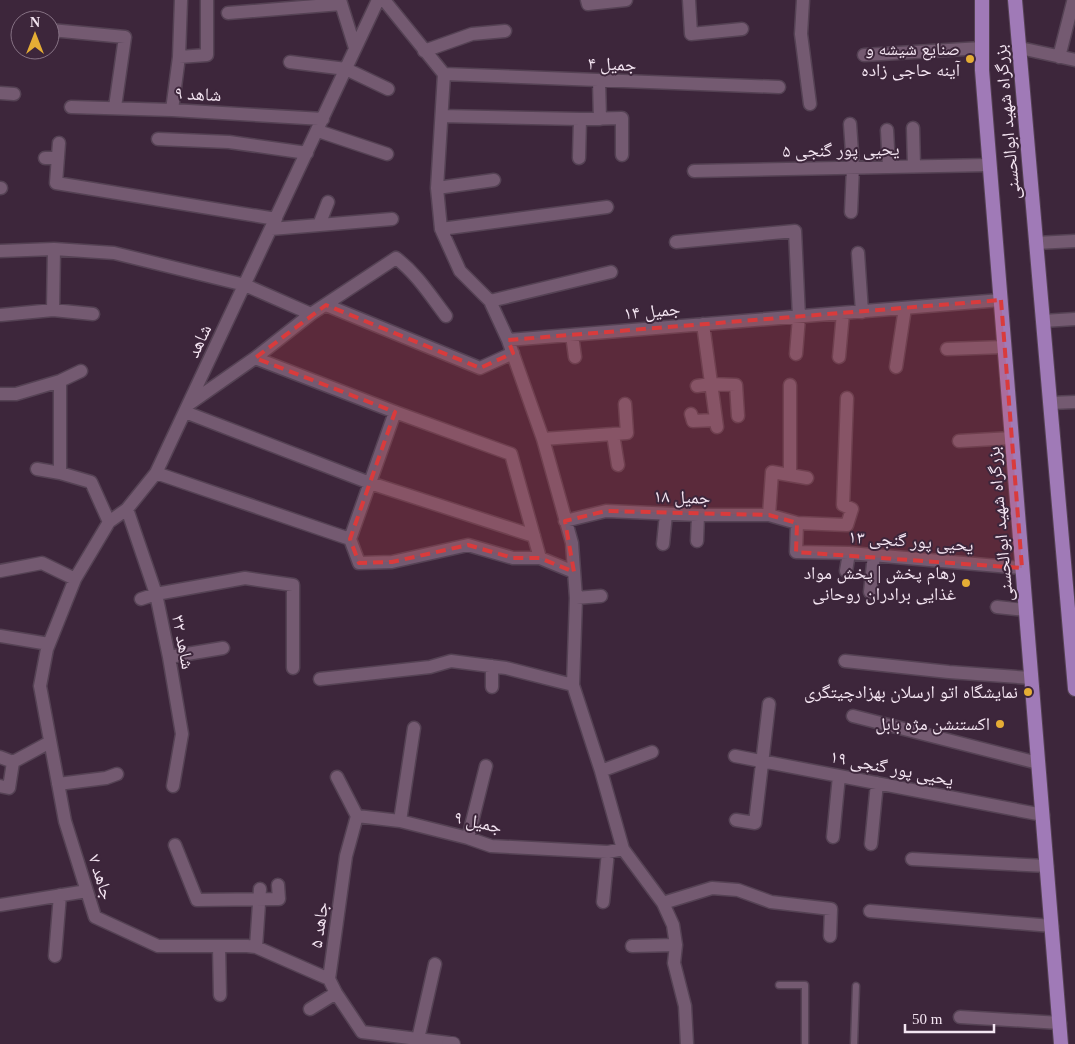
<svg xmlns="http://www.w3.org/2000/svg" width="1075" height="1044" font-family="'Times New Roman','Noto Naskh Arabic',serif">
<rect width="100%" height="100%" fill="#3d263b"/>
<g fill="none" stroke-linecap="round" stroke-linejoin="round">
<defs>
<path id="service" d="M779 985H805V1044
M854 1044 856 986"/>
<path id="minor" d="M340 0 355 48
M384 0 444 74 437 188 441 229 460 271 490 301 508 340 543 439 572 543 576 598 573 685 601 771 623 849 663 903 673 925 676 945 674 963 685 1006 687 1044
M587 0 588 4 626 0
M689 0 691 34 742 29
M803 0 801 34 810 104
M228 13 341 4
M51 30 125 37 115 107
M1020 48 1075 60
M424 51 472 34 505 31
M864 55 982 48
M179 57 207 55V0
M1059 57 1073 2H1075
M290 62 346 69 388 89
M444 74 779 87
M599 81 600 119
M0 93 14 94
M71 107 172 110 323 119
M172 110 179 57 181 0
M442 116 580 119 622 118V155
M850 124 853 167 851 212
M913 128 914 166
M887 130 889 167
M318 131 387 154
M158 139 229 142 307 153
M59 143 56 183 276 219
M45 158H58
M579 158 580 119
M694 171 989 165
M0 188H1
M437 188 494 180
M319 225 328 202
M271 229 392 219
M441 229 607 207
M676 242 795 231 799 317 796 354
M1036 243 1075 241
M0 251 54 249 114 253 245 285 311 314
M858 253 862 312
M490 301 611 272
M326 305 480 368 513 353
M53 310 54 249
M1 315 53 310 93 314
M1043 321 1075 319
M703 324 717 427
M572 335 575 357
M508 340 1001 300
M947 349 1004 347
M839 357 843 313
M255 358 395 412 511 454 540 558
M896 367 905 308
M697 386 711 384 736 385 738 416
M0 394H16L60 381 81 371
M1050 403 1075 402
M189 404 255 358 311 314 396 258C417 274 430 295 446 316
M185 412 370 483 534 536
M395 412 350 539 359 563 392 562 468 545 513 558H540L574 572
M691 414 693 421 716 420
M613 434 618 465
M543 439 627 433 625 404
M959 441 1012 438
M37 469 60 473 91 482 109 522
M60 473V381
M156 473 350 539
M790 475V385
M127 509 156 594 169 657 182 734 173 786
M769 515 772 472 807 478
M565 521 606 511 698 515H769L797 523 847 525 852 509 843 505 847 398
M797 523 796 552 849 553 1022 568
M697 541 698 515
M663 544 666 514
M0 571 42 563 75 579
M846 571 849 553
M870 592 874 555
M576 598 601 596
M141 599 156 594 245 578 293 585V668
M997 607 1026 610
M0 636 49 644
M169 657 223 648
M845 661 949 672 1031 678
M492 666V687
M320 679 430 667 451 661 506 668 573 685
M853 716 1038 763
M735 756 1043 815
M0 757 13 762
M601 771 652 752
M337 777 357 816
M58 784 106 778 117 774
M0 786 9 788 13 762 50 742
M357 816 400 821 468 838 491 846 608 852 623 849
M357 816 346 856 329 979 336 993 362 1032
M736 820 755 823 769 704
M400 821 414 728
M833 837 839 776
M468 838 486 766
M871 844 877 783
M175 845 197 900 279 899 278 885
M912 859 1047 866
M603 902 608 852
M663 903 712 888 738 890 771 902 831 909 830 936
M0 905 87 891
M870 911 1052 926
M219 946 220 995
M632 946 676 945
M256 947 260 889
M55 956 60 895
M329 979 256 947 247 946H158L95 917 65 821 40 686 47 649 75 579 109 522 127 509 156 473 378 0
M310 1009 336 993
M960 1017 1060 1023
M362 1032 449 1043
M418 1039 435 964"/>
<path id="secondary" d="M449 1044H453"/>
<path id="primary" d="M982 0V70L1061 1044
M1015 0 1075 689"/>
</defs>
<!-- service casing -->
<use href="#service" stroke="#554254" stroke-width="9"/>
<!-- minor casing -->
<use href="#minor" stroke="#554254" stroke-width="15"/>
<!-- secondary casing -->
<use href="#secondary" stroke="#554254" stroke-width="16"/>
<!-- primary casing -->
<use href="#primary" stroke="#554254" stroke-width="16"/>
<!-- service -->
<use href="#service" stroke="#745a71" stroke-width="6"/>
<!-- minor -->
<use href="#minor" stroke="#745a71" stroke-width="12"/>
<!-- secondary -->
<use href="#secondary" stroke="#745a71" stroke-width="14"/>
<!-- primary -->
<use href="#primary" stroke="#a07ab7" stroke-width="14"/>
</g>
<!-- marked area -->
<path fill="#d93b3c" fill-opacity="0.2" stroke="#d93b3c" stroke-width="4" stroke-dasharray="10 6" stroke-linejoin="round" d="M1001 300 1022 568 796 552 797 523 769 515 606 511 565 521 574 572 540 558H513L468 545 392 562 359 563 350 539 395 412 255 358 326 305 480 368 513 353 508 340Z"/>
<!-- markers -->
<g fill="#e5ad35" stroke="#3d263b" stroke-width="2">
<circle cx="970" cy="59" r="5"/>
<circle cx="966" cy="583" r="5"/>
<circle cx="1028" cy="692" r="5"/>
<circle cx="1000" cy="724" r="5"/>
</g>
<g text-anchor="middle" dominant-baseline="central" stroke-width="4" stroke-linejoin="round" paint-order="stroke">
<!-- poi labels -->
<g font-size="18" fill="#f4e5f2" stroke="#3d263b" text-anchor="end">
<text x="960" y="49">صنایع شیشه و<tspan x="960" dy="21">آینه حاجی زاده</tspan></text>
<text x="956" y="573">رهام پخش | پخش مواد<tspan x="956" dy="21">غذایی برادران روحانی</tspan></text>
<text x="1018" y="692">نمایشگاه اتو ارسلان بهزادچیتگری</text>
<text x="990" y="724">اکستنشن مژه بابل</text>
</g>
<!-- street labels -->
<g font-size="18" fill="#f4e5f2" stroke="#3d263b">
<text transform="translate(612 64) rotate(2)">جمیل ۴</text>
<text transform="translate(198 94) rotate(3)">شاهد ۹</text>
<text transform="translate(1007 122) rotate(-95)">بزرگراه شهید ابوالحسنی</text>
<text transform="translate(841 150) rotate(-1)">یحیی پور گنجی ۵</text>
<text transform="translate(652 311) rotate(-5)">جمیل ۱۴</text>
<text transform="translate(199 341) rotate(-65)">شاهد</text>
<text transform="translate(682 497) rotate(2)">جمیل ۱۸</text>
<text transform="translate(1000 524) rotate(-95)">بزرگراه شهید ابوالحسنی</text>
<text transform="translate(911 541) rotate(4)">یحیی پور گنجی ۱۳</text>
<text transform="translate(183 642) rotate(79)">شاهد ۳۲</text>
<text transform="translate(892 768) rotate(11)">یحیی پور گنجی ۱۹</text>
<text transform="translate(478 822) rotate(13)">جمیل ۹</text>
<text transform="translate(101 877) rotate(72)">جاهد ۷</text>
<text transform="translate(319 925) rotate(-82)">جاهد ۵</text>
</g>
</g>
<!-- north arrow -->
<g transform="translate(35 35)"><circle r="24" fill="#3d263b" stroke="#867284"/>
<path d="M0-4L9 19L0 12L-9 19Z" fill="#e5ad35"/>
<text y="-8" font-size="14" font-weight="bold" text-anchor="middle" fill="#f4e5f2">N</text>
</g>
<!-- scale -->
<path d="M905 1024v8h89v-8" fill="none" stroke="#f4e5f2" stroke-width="2.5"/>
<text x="912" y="1024" font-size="15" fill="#f4e5f2" stroke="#3d263b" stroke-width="4" paint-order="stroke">50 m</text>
</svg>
